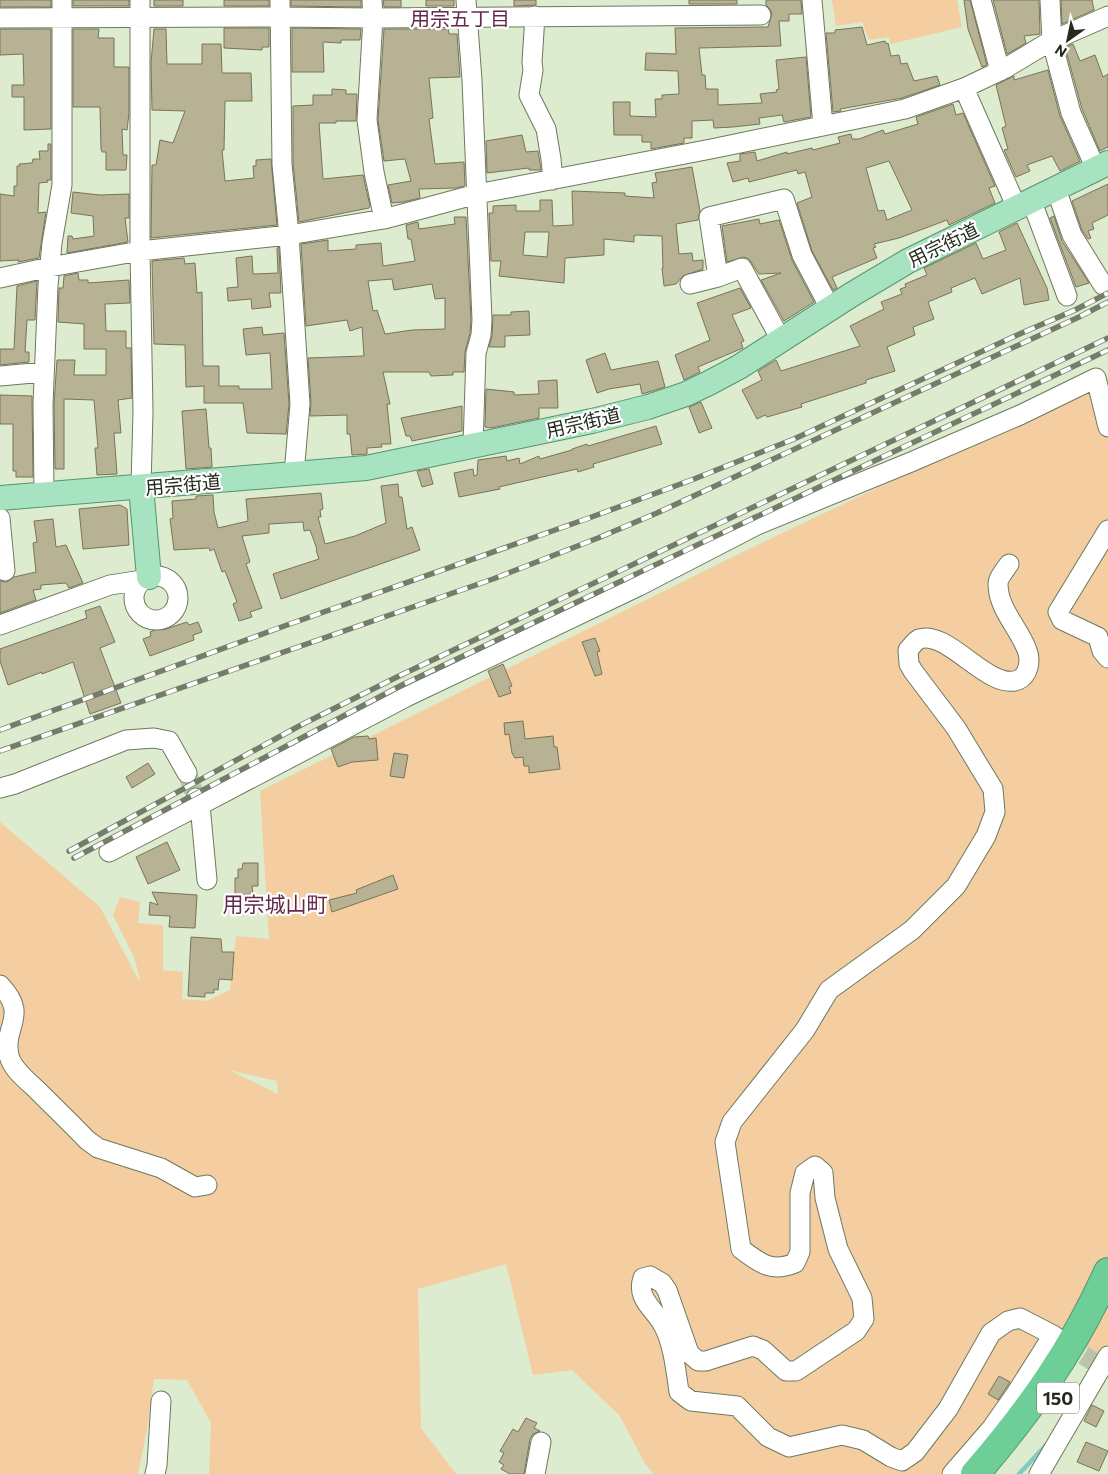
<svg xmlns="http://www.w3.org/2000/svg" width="1108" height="1474" font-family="Commissioner,'Noto Sans JP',sans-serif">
<rect width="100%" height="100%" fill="#ddebce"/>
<!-- green -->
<path fill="#f4cea1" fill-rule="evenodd" d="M832 0H957L962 27 891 44 889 37 869 40 862 22 836 26Z
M1108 378V1283L950 1474H654L645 1464 620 1416 572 1370 533 1375 506 1264 418 1289 421 1428 456 1474H209L211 1423 187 1380 154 1379 147 1429 138 1474H0V822L100 907 139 981 140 979 134 957 113 915 120 897 140 902 138 923 163 925V970L183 972 182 999 206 1001 230 990 236 936 269 939 260 791 749 549ZM229 1070 277 1081 278 1094Z
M1108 1289V1377L1077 1335Z"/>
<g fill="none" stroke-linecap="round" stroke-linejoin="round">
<!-- stream -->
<path stroke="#80ccc3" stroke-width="4.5" d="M1019 1474 1046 1445"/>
</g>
<!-- building -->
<path fill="#b7b293" stroke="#797457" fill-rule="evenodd" d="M0 0H51V7H0Z
M73 0H129V6H73Z
M154 0H183V6H154Z
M224 0H269V6H224Z
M291 0H361V7L291 6Z
M383 0H401V7H384Z
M426 0H454V6H426Z
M514 0H536V5L514 6Z
M689 0H737V4H689Z
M766 0H801L802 14H789V21H779L781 46 699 48 702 75H705L706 89H718V105L762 103 760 94 777 92 776 90 779 89 776 60 806 57 811 117 784 122 782 115 759 118 760 124 733 127 714 128 713 120 692 121V138H684V143L651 149V142H642V135H614L613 102H630V116L656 117 655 99H662V95L679 94 678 71 645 70 646 53 676 54 675 28 768 27 772 14 770 9 766 5Z
M964 0H970L987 65 982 67 968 29Z
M993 0H1039L1040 34 1024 36 1026 43 1007 54Z
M1061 0H1092L1094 10 1062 24Z
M862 27 867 45 885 41 886 44 888 43 891 56 899 55 901 64 907 63 914 81 937 76 940 85 902 98 840 109 841 111 833 112 826 33H835V30Z
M224 28H269V47H262V50L224 48Z
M292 28 361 29 360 40H341V43L323 42 324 72H292Z
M0 29H51V129L24 130V97H12V85H24L23 54 0 55Z
M73 29H99L98 38H114V67H129V113L127 130 122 129 123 155H127L126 170H106V152H102L101 149 100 107H73Z
M154 29H166L167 64H202V44H221L222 73H251L252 101H225L224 150H222L225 181 254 178 253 166H256V160L271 159 277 225 151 238 152 165H156L160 140 173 143 185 111 152 110 151 63Z
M384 29H448L449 34H457L460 77 429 78 433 118 429 119 435 164 464 162 465 186 456 188 419 189 420 198 403 202 392 203 388 185 411 181 405 159 384 161 378 120Z
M1073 44 1080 61 1095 55 1103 77 1108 74V147L1100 151 1082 109 1065 47Z
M1048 70 1060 116 1080 161 1060 171 1052 156 1027 165 1030 171 1016 177 1004 150 1008 149 1002 128 1006 126 996 85 1014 76V80Z
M332 89 346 90V94H357L356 121H336V123H319L323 179 363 175 370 206 369 208 299 222 293 163V106L313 105V95H332Z
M953 104 956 115 963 113 995 186 989 188 995 203 949 225 947 220 899 238 874 244 876 247 873 248 877 258 832 277 837 288 833 290 812 251 797 203 812 197 805 172 798 174 797 170 749 182 748 178 733 182 727 163 740 161V154L755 152 757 161 787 152V154L812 148 813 150 840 143 838 137 851 134 852 139H859L883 130 885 134 918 124 916 117ZM889 161 912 210 887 220 884 210 878 211 866 168Z
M522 135 526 152 538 151 541 170H529V168L487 173 486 141Z
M48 144H51V180H47L48 182 39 183 38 213 46 212 39 258 18 262 19 260 0 261V194L14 196V186H17V166H20L19 164 32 163 33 159H40L39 151H48Z
M692 167 700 211 698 220 676 224 679 254 692 253 693 261 703 260V269L683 276 676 284 664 286 662 268H663L662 236 637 235 634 236V242L604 239V255L565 258 564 283 499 276 501 261H491L489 213H493V206L516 205V211H540V200H552L553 226 573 225 572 191 625 193V196L654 198 652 183 657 182 655 173ZM525 232H549L547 257 523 255Z
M1108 184V215L1092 223 1094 229 1088 231 1091 238 1088 239 1082 230 1072 201Z
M73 192 100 195 129 194V218H125L128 242 67 253 68 236H72L73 239 94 236 93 216 71 213Z
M1054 216 1062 241 1089 283 1076 287 1050 218Z
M454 217H466L471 320 470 333 465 352 464 372H453V375L431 376 429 372H383L390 404H387L391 444H381L382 447 367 448V454L352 455 350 434H347V415L310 416 311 403 308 358 364 356 362 327 350 331 347 320 306 326 301 244 328 240V251L356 249V245L381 243 383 266 415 261 411 239H408L406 225 418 222 419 229 455 224ZM392 279 394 290 432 284 435 299 445 298V329L412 330 385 334 377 310 373 311 368 281Z
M759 219 760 224 779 220 792 260 814 302 784 321 761 280 781 273 759 274 749 259 744 257 727 262 722 226Z
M1017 223 1047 288 1049 300 1024 305 1020 278 982 294 975 278 951 288 952 292 928 302 934 319 913 327 915 335 887 347 895 371 866 380V383L801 404 802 407 767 417 765 415 757 419 742 390 762 380 758 371 776 360 781 371 860 346 850 326 884 309 881 302 902 294 900 289 906 287 905 284 927 275 924 268 976 243 983 259 1006 250 999 232Z
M279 247 281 293H269L271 307 252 309 251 299 228 301 227 288 238 287 236 258 252 256 253 274 278 273 277 248Z
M184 258 185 264 195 263 197 293 202 292 203 366H219V386H239V389H272L270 353 246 355 243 329 262 327 263 335 284 333 289 404 286 434 247 433 243 403H204V386L186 387 185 345 154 344 152 261Z
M78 273 79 280H88V283L129 280 130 303 105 304 106 331H126V348H131L132 398 118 400 121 433H114L117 474 97 475 95 448H98L94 400 64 399V469H55L54 404 57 360H75L74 375H106V349H84V324L58 322 59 288H63L64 276Z
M37 281 35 320H27L25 352H29V362L0 365V349H14L17 286Z
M740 288 751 308 732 315 744 341 741 342 743 348 698 367 700 372 684 380 675 355 710 340 697 303Z
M529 311 530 335 505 336V347H489L492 336 493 315H511V312Z
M605 353 611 370 658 361 665 387 642 394 640 384 609 389 597 393 586 360Z
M557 380 558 408H539V418L491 428 485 427 486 389 514 392V395L539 394 538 381Z
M0 395 32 396 33 477H16V471H13V424H0Z
M701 402 712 428 699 433 689 407Z
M462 406V431L412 441 410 436H406L401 418Z
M206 409 209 448H211L212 467 186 469 182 411Z
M656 426 662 444 593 464 594 467 578 472 577 469 499 487 500 489 459 497 454 473 473 469 474 476 477 475 478 460 506 456 507 461 519 458 520 464 539 456 540 459 572 450V449L587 444 588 446Z
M429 469 433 484 422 487 417 471Z
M398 484 399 497H402L407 529 412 527 420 550 281 599 273 574 319 559 316 550 317 549 310 530 304 531 303 522 269 524V533L242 536 250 562 246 564 262 608 250 612 252 617 239 621 233 604 237 602 225 571 222 572 214 549 210 551 209 548 174 550 170 519 173 518 172 501 196 499V496L213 495 214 512 218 528 248 521 246 499 321 493 323 509 320 510 321 517H318L325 544 355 536 386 523 381 486Z
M120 505 127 509 129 545 83 549 79 509Z
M53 519 56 547 66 545 83 583 69 588 66 583 41 585V589L33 590 36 600 0 613V581L7 582 14 577 36 572 33 543 37 542 34 521Z
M100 606 115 642 100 648 121 703 90 714 73 662 42 674V672L8 685 0 661V649L87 618 85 611Z
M187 622 189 625 198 622 202 632 193 635 194 640 150 656 143 639 151 636 150 632 162 627 163 630Z
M595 638 600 651 597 652 602 674 595 676 582 642Z
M503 664 512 686 509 687 511 693 499 697 488 671Z
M523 721 525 739 553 736 554 747H557L560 769 529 773V766H524L523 757 515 758 512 753 509 734 505 735 504 723Z
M368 736 369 739 376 738 378 760 352 762 338 767 331 749 354 737Z
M394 753 408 755 404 778 390 776Z
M148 763 155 774 132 788 126 777Z
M167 842 180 870 148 884 136 857Z
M243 863H258V886H252L253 894 235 895V878H238V869H242Z
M393 875 398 889 332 912 329 900 357 893 356 890Z
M152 892 197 895 195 928 169 927 170 916 149 915 150 902 158 905Z
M191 937 221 939 222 952H234L232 980 219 979 218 990 214 989V993H205V997L188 996Z
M999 1376 1010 1382 998 1400 988 1394Z
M1092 1405 1104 1411 1096 1427 1084 1421Z
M526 1418 537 1423 534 1428 540 1431 533 1434 530 1439 524 1474H510L501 1469 504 1465 499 1462 504 1453 500 1451 513 1429 518 1432Z
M1086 1442 1108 1451 1099 1471 1077 1462Z"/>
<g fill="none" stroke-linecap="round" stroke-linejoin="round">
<!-- minor-tunnel -->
<path stroke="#b8c4ab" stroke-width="19" stroke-dasharray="19 9" stroke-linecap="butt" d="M187 773 196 798
M1060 1340 1102 1367"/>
<defs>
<path id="minor" d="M140 0V251L143 411 141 487
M280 0 282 164 289 235 300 404 294 474
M372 0 373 18 367 120 374 172 384 219
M466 0 472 80 482 320 481 335 476 353 473 446
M812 0 823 126
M981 0 1000 71
M1050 0 1052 42 1071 113 1096 169
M535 16 532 62 533 70 529 95 546 129 551 159 553 180
M0 18 280 17 373 18 761 15
M964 88 1017 208
M1056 189 1072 235 1103 285
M1032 202 1067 296
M718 277 709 217 784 199 802 255 830 308
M0 278 50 267 140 251 289 235 384 219 477 194 711 149 905 109 964 88 1004 69 1049 42 1108 16
M690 284 718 277 742 268 781 340
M0 376 44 372
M44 495 43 404 48 286 52 243 62 185V0
M0 518 5 571
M1108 530 1058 612 1062 620 1098 637 1102 651 1108 658
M1009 564C1005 570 998 578 998 584 998 609 1019 628 1027 650 1031 660 1029 675 1018 680 988 691 948 629 919 639 915 641 911 647 908 650L909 664 913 671 956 728 993 789 995 812 986 836 956 886 912 930 829 990 805 1030 732 1122 725 1142 741 1249C760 1263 771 1273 795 1263L800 1252V1193L805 1173 815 1166 823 1173 825 1198 838 1249 862 1298 864 1319 856 1331 796 1371H786L763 1350 753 1346 706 1361H698L689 1353 667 1290 662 1283 650 1276 643 1278C636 1298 653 1308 662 1323 673 1341 676 1371 679 1392L691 1401 737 1406 768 1437 789 1447 842 1435 863 1440 891 1457 902 1461 915 1452 948 1409 991 1333 1008 1321 1020 1318 1053 1335
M134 598a22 22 0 1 1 44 0a22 22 0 1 1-44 0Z
M0 625 110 585 142 580
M0 788 15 784 126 740 154 738 169 741 187 773
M196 798 200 805 406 697 639 586 757 525 911 462 1020 415 1096 378 1108 427
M109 852 200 805 207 880
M0 985C31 1017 0 1027 10 1059 15 1072 29 1082 38 1091 54 1107 71 1123 87 1140L98 1148 161 1168 195 1187 207 1185
M155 1474 157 1465 161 1401
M535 1474 541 1442
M952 1474 991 1429 1015 1395 1053 1335 1060 1340
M1039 1474 1108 1356"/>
<path id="major" d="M141 487 149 577
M0 498 366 468 592 421 648 407 686 394 709 383 739 367 851 295 908 261 1108 163"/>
<path id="highway" d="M975 1474C1029 1412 1074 1348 1108 1272"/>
</defs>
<!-- minor casing -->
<use href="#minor" stroke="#6d795f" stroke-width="21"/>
<!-- major casing -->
<use href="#major" stroke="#54956d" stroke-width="26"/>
<!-- highway casing -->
<use href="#highway" stroke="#54956d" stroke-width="30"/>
<!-- minor -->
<use href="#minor" stroke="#fff" stroke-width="19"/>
<!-- major -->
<use href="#major" stroke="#a7e2c1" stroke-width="24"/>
<!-- highway -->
<use href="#highway" stroke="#6dcf97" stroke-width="28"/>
<defs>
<path id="rail" d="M0 730 287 625 589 518 694 479 794 439 1015 336 1075 310 1108 293
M0 751 493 579 598 538 657 513 1079 317 1108 302
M69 851 301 725 399 676 1108 338
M74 858 402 685 1108 350"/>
</defs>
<!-- rail casing -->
<use href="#rail" stroke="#747d6a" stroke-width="5.5"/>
<!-- rail -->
<use href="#rail" stroke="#fff" stroke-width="4" stroke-dasharray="11" stroke-linecap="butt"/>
</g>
<g text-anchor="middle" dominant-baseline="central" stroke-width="4.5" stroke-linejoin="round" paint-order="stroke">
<!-- shield labels -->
<rect fill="#fff" stroke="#666a62" stroke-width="1" x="1037" y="1382.5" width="42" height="31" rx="4"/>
<g font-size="18" font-weight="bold" fill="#252a1f">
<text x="1058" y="1398">150</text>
</g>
<!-- street labels -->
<g font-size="19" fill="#252a1f" stroke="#fff">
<text transform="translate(943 244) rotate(-26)">用宗街道</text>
<text transform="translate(583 422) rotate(-13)">用宗街道</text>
<text transform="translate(183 484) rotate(-5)">用宗街道</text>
</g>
<!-- neighbourhood labels -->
<g font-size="20" fill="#65284d" stroke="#fff">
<text x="460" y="18">用宗五丁目</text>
</g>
<!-- quarter labels -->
<g font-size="21" fill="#65284d" stroke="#fff">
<text x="275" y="903">用宗城山町</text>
</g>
</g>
<!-- north arrow -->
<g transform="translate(1068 40) rotate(213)" stroke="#ffffff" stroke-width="4" paint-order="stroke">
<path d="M0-4L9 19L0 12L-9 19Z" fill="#252a1f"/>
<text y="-8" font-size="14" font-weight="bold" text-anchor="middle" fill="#252a1f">N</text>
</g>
</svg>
